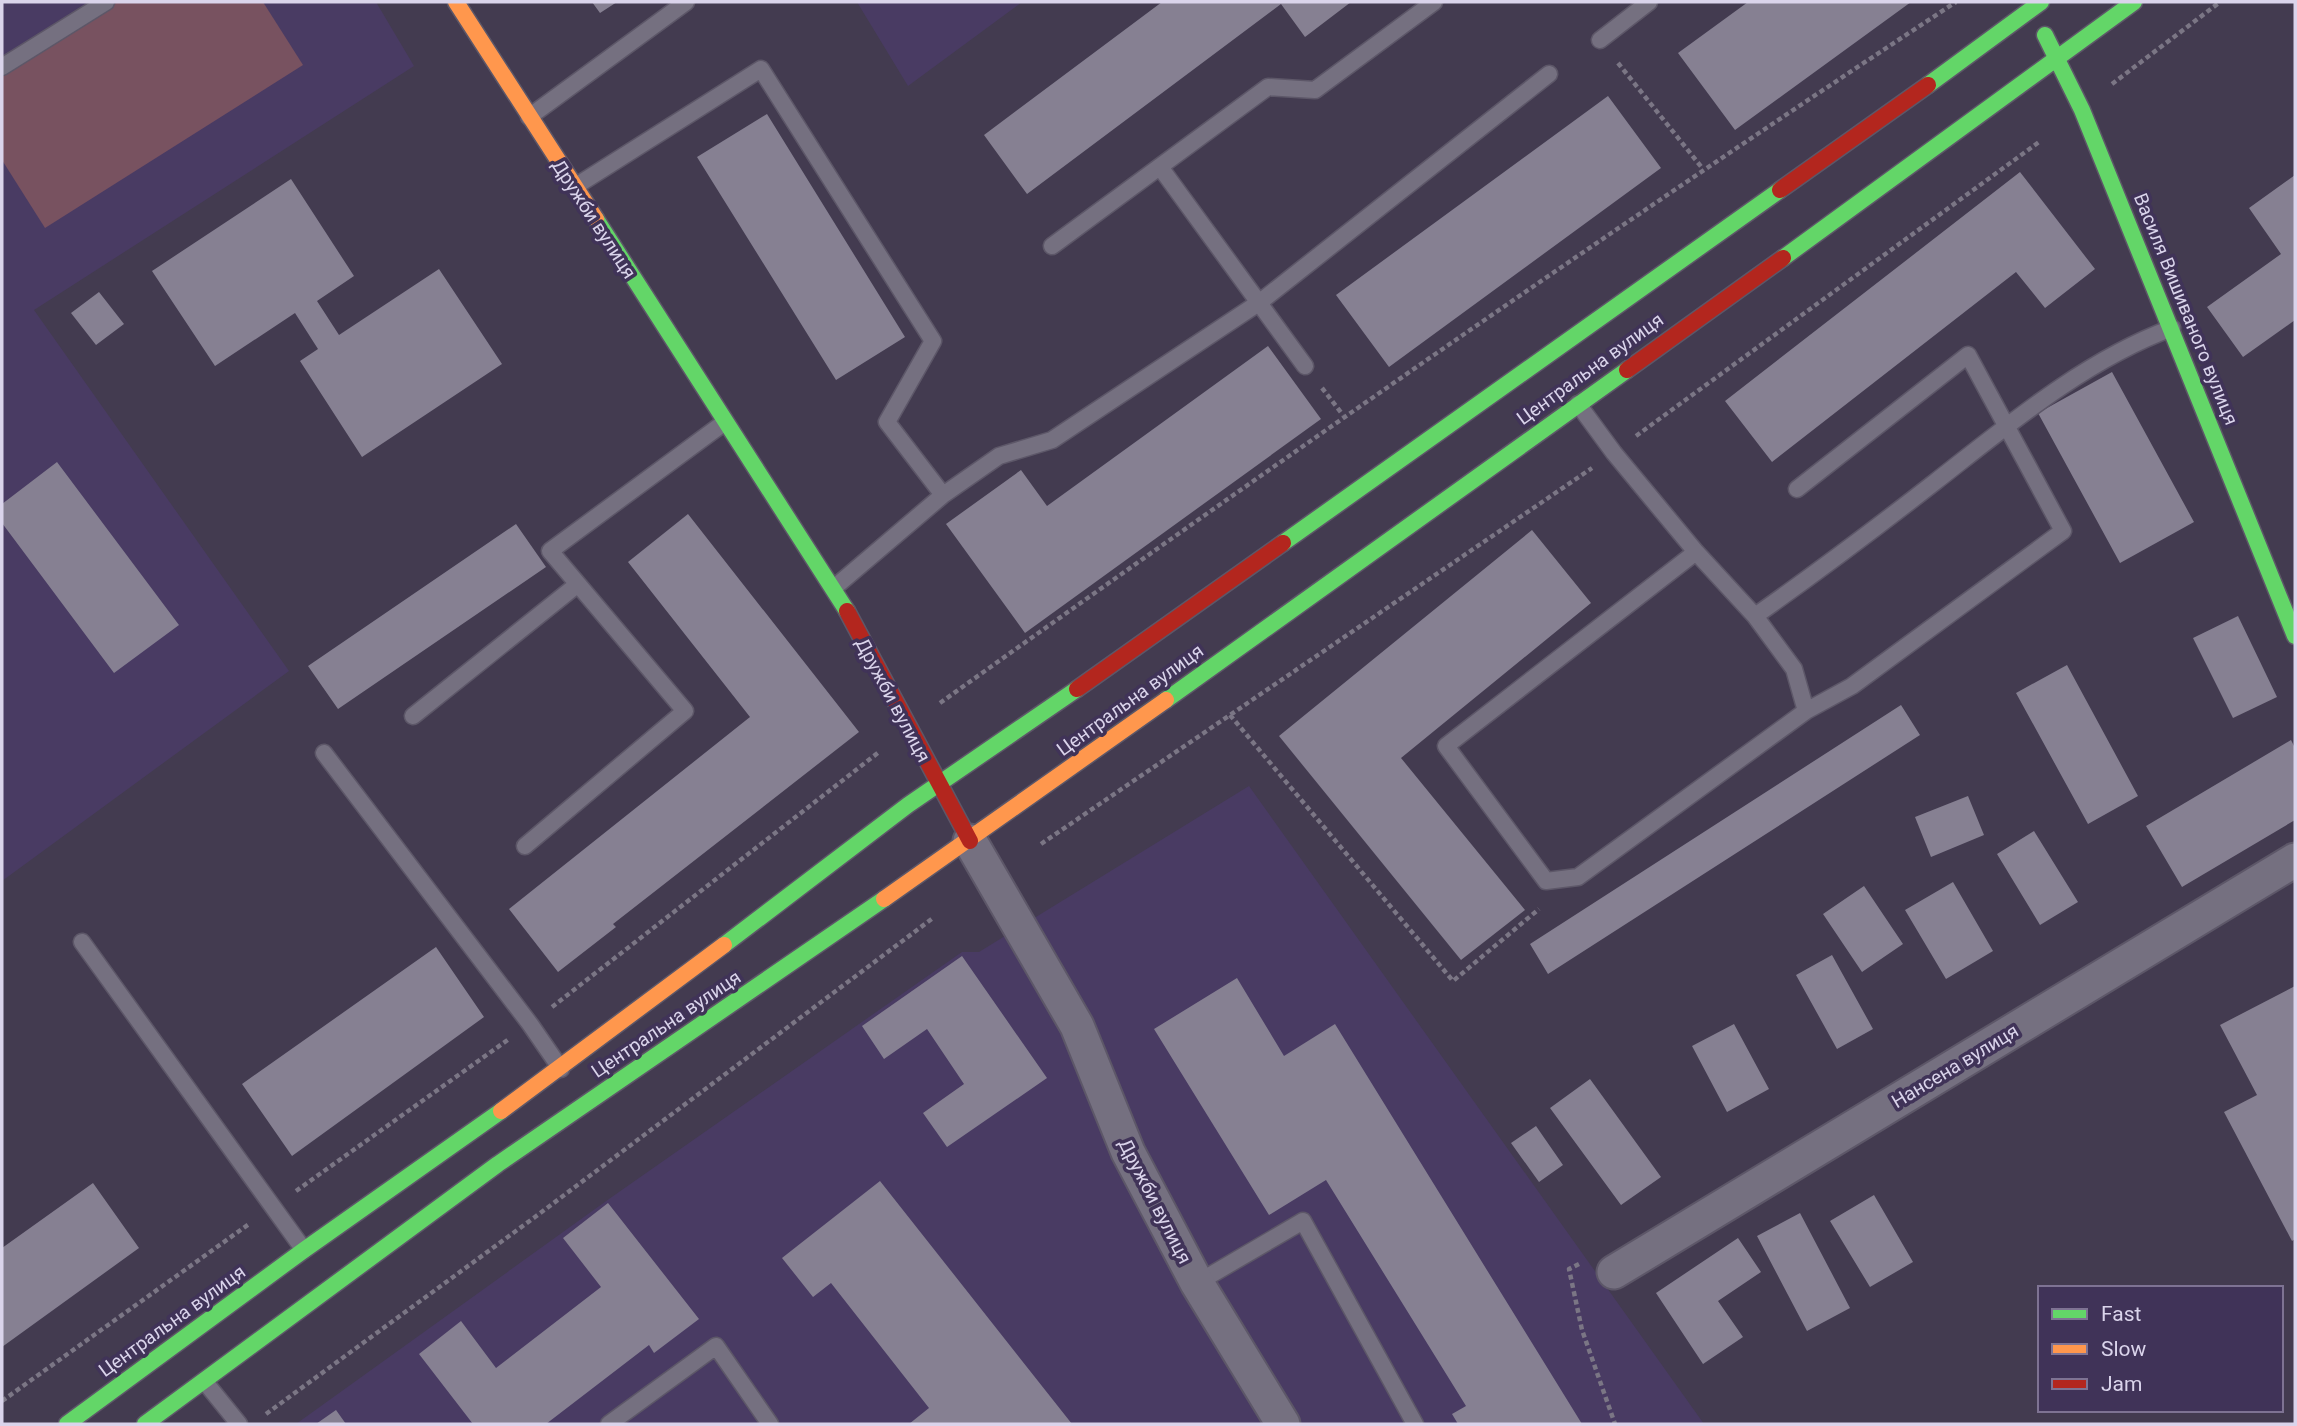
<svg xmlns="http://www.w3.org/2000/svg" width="2297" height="1426" font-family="Roboto,sans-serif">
<rect width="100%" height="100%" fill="#433b50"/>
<!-- built -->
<path fill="#493b63" d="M2 2H376L414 66 34 310 289 671 2 881Z
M857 2H1022L908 86Z
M1249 786 1704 1424H296L609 1199 962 952H979Z"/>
<!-- green -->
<path fill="#785260" d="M117 2H263L303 65 45 228 2 160V75Z"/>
<!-- building -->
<path fill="#868092" d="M592 2H617L600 13Z
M1162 2H1351L1305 37 1281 4 1027 194 984 135Z
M1748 2H1911L1735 130 1678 53Z
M1608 96 1661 168 1389 367 1336 295Z
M767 114 905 337 836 380 697 157Z
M2020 172 2095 269 2045 308 2016 272 1772 462 1725 401Z
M2295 175V320L2243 357 2207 307 2281 254 2249 208Z
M291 179 354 276 317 301 339 335 439 269 502 364 362 457 300 361 318 349 295 313 215 366 152 271Z
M99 292 124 324 96 345 71 313Z
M1268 346 1321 419 1025 633 946 524 1021 470 1047 506Z
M2112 372 2194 522 2120 563 2038 413Z
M57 462 179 625 114 673 2 523V504Z
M688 514 859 732 613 924 616 927 558 972 509 909 750 717 628 562Z
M516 524 546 567 338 709 308 666Z
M1532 530 1591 603 1401 758 1525 910 1461 960 1279 736Z
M2238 616 2277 697 2233 718 2193 638Z
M2067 665 2138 796 2088 824 2016 693Z
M1901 705 1920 735 1548 974 1530 944Z
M2291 740 2295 748V820L2182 887 2146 826Z
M1968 796 1984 835 1931 857 1915 817Z
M2034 831 2078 902 2040 925 1997 854Z
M1953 882 1993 951 1946 979 1905 910Z
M1864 886 1903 944 1862 972 1823 914Z
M436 947 484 1017 292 1156 242 1084Z
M1832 955 1873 1029 1837 1049 1796 975Z
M962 956 1047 1078 947 1147 923 1113 964 1084 927 1029 884 1059 862 1026Z
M1237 978 1284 1056 1335 1024 1582 1424H1458L1452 1414 1466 1406 1326 1180 1269 1215 1154 1029Z
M2295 986V1239L2292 1241 2224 1112 2257 1095 2220 1025Z
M1734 1024 1769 1089 1727 1112 1692 1046Z
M1590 1079 1661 1177 1621 1205 1550 1108Z
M1536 1126 1563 1165 1539 1182 1511 1143Z
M880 1181 1072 1424H909L929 1408 831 1283 813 1297 782 1258Z
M93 1183 139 1248 2 1347V1248Z
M1874 1195 1913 1262 1870 1287 1830 1221Z
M608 1203 699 1319 654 1353 649 1345 546 1424H473L419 1354 461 1321 496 1368 601 1287 563 1238Z
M1800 1213 1850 1308 1807 1331 1757 1236Z
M1738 1238 1761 1272 1718 1301 1743 1337 1703 1364 1656 1293Z
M336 1410 346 1424H316Z"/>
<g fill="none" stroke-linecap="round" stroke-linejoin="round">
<defs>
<path id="lane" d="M1600 40 1649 2
M2 67 106 2
M529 117 686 2
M1160 167 1305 366
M576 186 761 69 933 341 887 422 943 495
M1052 246 1268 87 1315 90 1434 2
M1578 404 1614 453 1696 552 1755 616 1794 669 1806 711 1578 877 1546 881 1446 746 1696 552
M1797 489 1968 355 2063 531 1852 686 1806 711
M835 587 943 495 999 456 1052 440 1260 302 1549 74
M1755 616C1816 573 1876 528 1935 482 2008 425 2085 360 2172 328
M413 716 578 584
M324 753 530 1024 561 1069
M525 846 685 711 550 551 725 422
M82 942 304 1250
M1197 1283 1303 1221 1415 1424
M205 1382 239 1424
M609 1424 716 1346 770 1424"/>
<path id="street" d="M970 841 1077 1026 1128 1152 1197 1283 1283 1424
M1614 1272 2295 860"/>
<path id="fast" d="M2045 35 2082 110 2295 636
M1928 85 2041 2
M596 219 847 611
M1783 258 2134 2
M1283 543 1780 190
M1166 700 1627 370
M724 945 908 805 1077 689
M67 1424 304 1250 501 1111
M145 1424 498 1164 884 899"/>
<path id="slow" d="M456 2 596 219
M884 899 1166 700
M501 1111 724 945"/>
<path id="jam" d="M1780 190 1928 85
M1627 370 1783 258
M847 611 970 841
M1077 689 1283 543"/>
</defs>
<!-- lane casing -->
<use href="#lane" stroke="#5d5768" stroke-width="19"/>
<!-- street casing -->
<use href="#street" stroke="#5d5768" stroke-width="37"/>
<!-- fast casing -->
<use href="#fast" stroke="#5d5768" stroke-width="19"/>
<!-- slow casing -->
<use href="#slow" stroke="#5d5768" stroke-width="19"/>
<!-- jam casing -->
<use href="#jam" stroke="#5d5768" stroke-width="19"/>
<!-- path -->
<path stroke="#7b7685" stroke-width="4.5" stroke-dasharray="5 3.5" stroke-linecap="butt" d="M1618 63 1703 169
M2112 84 2220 2
M1322 388 1343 415
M1636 436 2039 142
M940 703C1275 464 1612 228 1956 2
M1230 715 1453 981 1539 909
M1041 844 1592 468
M552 1007 879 752
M296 1191 509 1039
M1579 1264 1569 1269 1582 1330 1615 1424
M2 1401 249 1224
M266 1414 535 1217 933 918"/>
<!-- lane -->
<use href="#lane" stroke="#757080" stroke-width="16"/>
<!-- street -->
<use href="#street" stroke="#757080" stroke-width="33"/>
<!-- fast -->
<use href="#fast" stroke="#63d668" stroke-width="16"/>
<!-- slow -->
<use href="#slow" stroke="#ff974d" stroke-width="16"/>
<!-- jam -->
<use href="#jam" stroke="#b3261e" stroke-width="16"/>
</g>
<g text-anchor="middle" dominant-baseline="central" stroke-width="7" stroke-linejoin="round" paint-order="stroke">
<!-- street labels -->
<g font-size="19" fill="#dad4eb" stroke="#403358">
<text transform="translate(594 219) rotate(57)">Дружби вулиця</text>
<text transform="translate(2186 309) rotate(68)">Василя Вишиваного вулиця</text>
<text transform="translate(1590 369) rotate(-36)">Центральна вулиця</text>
<text transform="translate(893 700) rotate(62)">Дружби вулиця</text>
<text transform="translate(1130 700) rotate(-36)">Центральна вулиця</text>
<text transform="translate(666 1024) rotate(-34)">Центральна вулиця</text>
<text transform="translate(1955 1066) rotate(-31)">Нансена вулиця</text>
<text transform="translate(1155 1201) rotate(63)">Дружби вулиця</text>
<text transform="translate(172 1321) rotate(-36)">Центральна вулиця</text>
</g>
</g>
<!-- border -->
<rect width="2297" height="1426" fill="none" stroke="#dad4eb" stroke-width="7"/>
<!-- legend -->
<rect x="2038" y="1286" width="245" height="126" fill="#403358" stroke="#7e7393" stroke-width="2"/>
<rect x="2052" y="1309" width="35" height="10" fill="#63d668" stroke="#7e7393" stroke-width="2"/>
<text x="2101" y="1321" font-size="21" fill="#dad4eb">Fast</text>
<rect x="2052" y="1344" width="35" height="10" fill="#ff974d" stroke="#7e7393" stroke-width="2"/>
<text x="2101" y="1356" font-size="21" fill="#dad4eb">Slow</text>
<rect x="2052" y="1379" width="35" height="10" fill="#b3261e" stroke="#7e7393" stroke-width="2"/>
<text x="2101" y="1391" font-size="21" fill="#dad4eb">Jam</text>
</svg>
